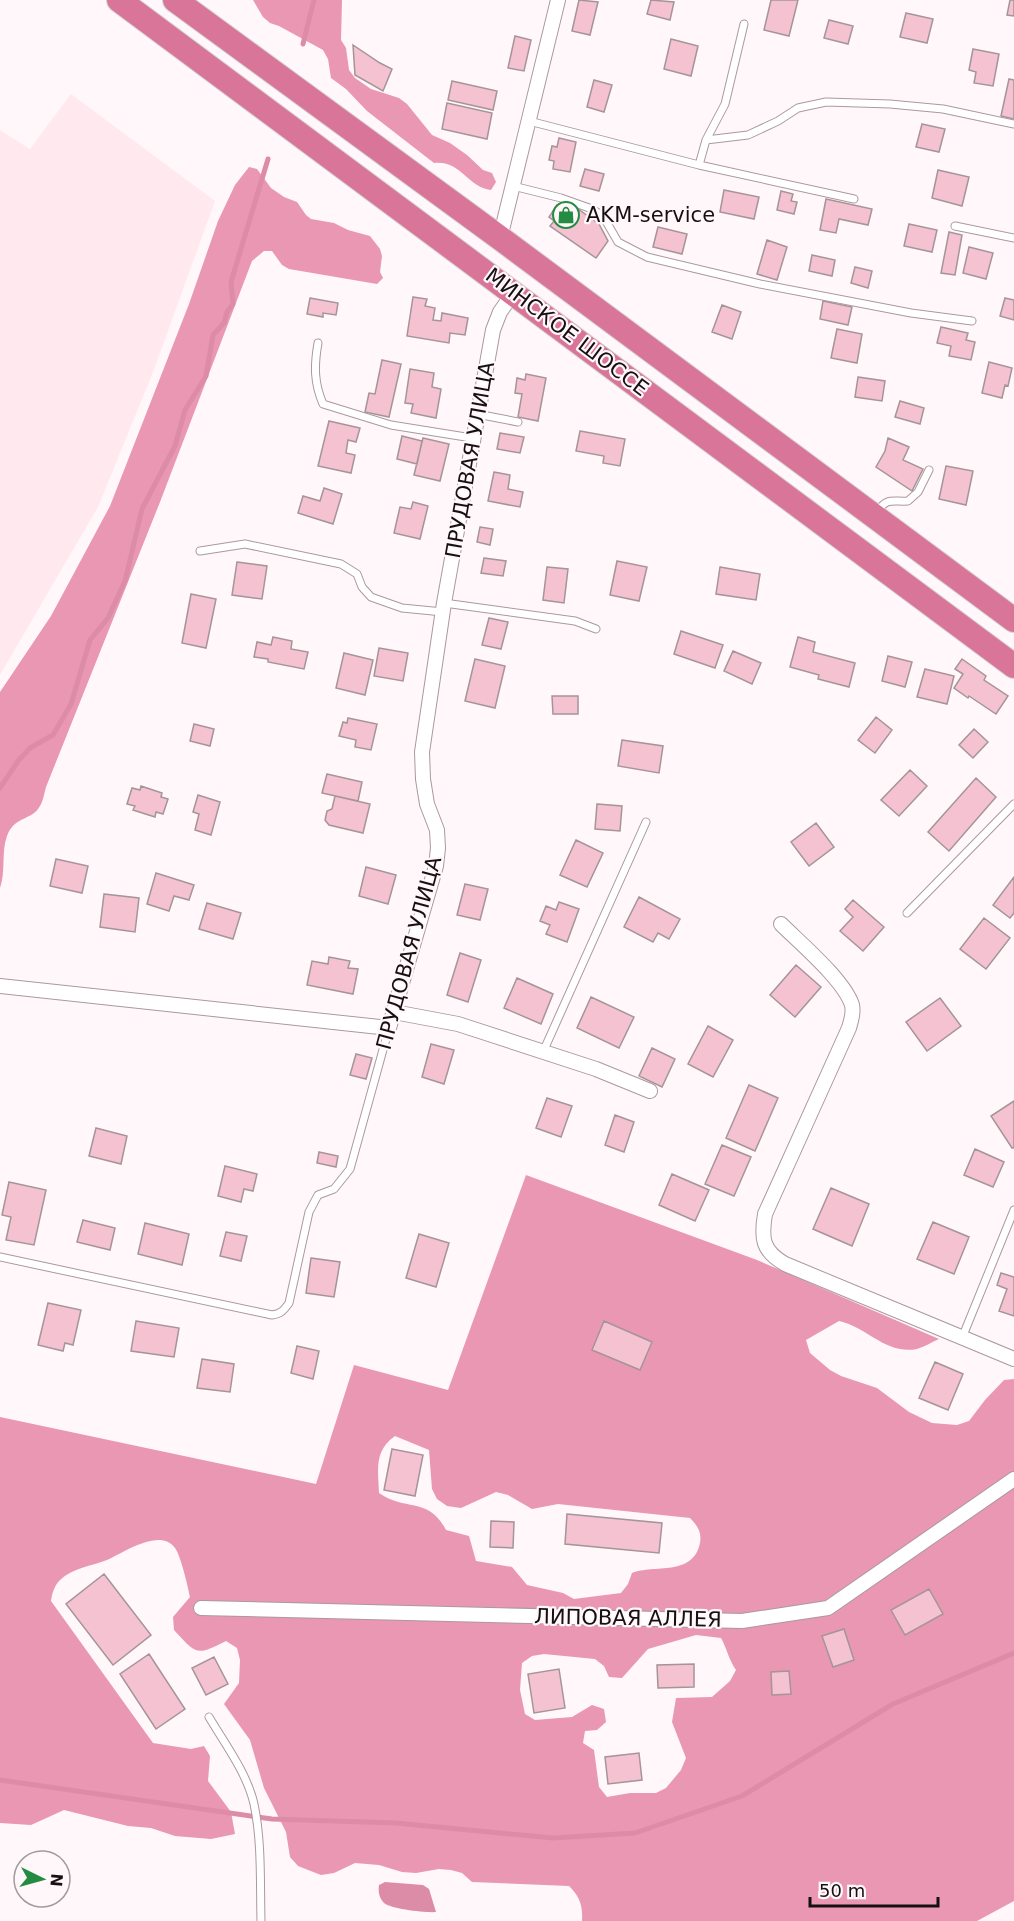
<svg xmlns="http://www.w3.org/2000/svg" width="1014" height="1921" font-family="'DejaVu Sans',sans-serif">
<rect width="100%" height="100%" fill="#fff7f9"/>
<!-- built -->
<path fill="#ffe9ef" d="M71 94 215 201 153 372 98 507 0 675V130L30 149Z"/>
<!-- forest -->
<path fill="#e997b2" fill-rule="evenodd" d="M253 0H342L341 40 346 48 349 70 355 78 371 89 399 98 407 104 432 135 450 143 467 155 483 170 492 173 496 182 491 190C467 187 461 160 434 163L367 111 346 89 331 78 328 59 323 50 279 26 270 23 263 17Z
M249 167 257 169 271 188 284 197 297 202 306 215 311 219 334 223 348 230 370 236 380 249 382 256 380 272 383 278 377 284 289 269 282 265 272 251H264L252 261 160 502 46 787C44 794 43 803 38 809 30 820 14 817 7 836 1 852 6 871 0 888V692L51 616 110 506 189 304 218 221 235 185Z
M526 1175 757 1260 939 1339C932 1342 924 1347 917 1349 886 1355 867 1327 839 1321L806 1340 810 1353 830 1370 841 1376 877 1388 909 1412 932 1423 957 1425 969 1421 985 1400 1004 1380 1014 1379V1901L977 1921H582C583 1906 580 1897 569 1886L472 1882 462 1873 451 1870 439 1869 416 1873 402 1872 379 1865 355 1863 334 1873 321 1875 298 1866 290 1857 286 1832 264 1788 250 1740 224 1704 239 1683 240 1660 237 1648 226 1641C196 1656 197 1655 174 1630L173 1617 190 1597C188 1587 181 1556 175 1548 160 1527 123 1553 107 1560 92 1566 72 1568 60 1580 54 1586 52 1594 51 1601L153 1743 191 1749 204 1746 210 1756 208 1781 231 1812 235 1834 211 1839 175 1836 151 1828 128 1826 64 1810 31 1825 0 1823V1417L316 1484 354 1365 448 1390ZM395 1436 429 1450 432 1489 437 1499 447 1506 461 1508 496 1492 508 1495 532 1509 558 1504 690 1518C697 1525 702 1532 700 1543 693 1577 654 1564 632 1573L628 1584 621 1593 574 1599 563 1593 527 1585 512 1567 476 1561 469 1536 446 1530C428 1496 406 1512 379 1493 378 1469 374 1451 395 1436ZM696 1635 721 1638C727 1649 729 1660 736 1670L730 1681 712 1697 676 1698 672 1722 686 1758 681 1770 666 1788 656 1793H630L607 1797 599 1787 594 1750 583 1743 585 1731 597 1730 606 1722 604 1709 592 1705 572 1717 535 1720 525 1714 520 1690 522 1663 532 1656 544 1654 595 1659 604 1666 609 1677 622 1678 648 1649Z"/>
<!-- water -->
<path fill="#dd8ca7" d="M385 1882 423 1885 429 1889 436 1912C426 1913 391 1909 384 1903 379 1898 378 1891 379 1885Z"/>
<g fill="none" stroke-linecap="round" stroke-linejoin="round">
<!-- stream -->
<path stroke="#dd8ca7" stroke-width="5" d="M303 44 314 0
M0 788 18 761 30 748 53 735 71 704 90 640 108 618 125 581 142 509 175 446 185 410 206 376 213 335 224 323 227 312 233 304 231 282 268 159
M0 1780 272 1819 396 1823 553 1838 635 1833 742 1796 893 1704 1014 1653"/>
</g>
<!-- building -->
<path fill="#f5c2d1" stroke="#a59499" stroke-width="1.5" d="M579 0 598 2 590 35 572 31Z
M651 0 674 2 670 20 647 14Z
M771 0H798L789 36 764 30Z
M1010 0H1014V16L1007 15Z
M906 13 933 19 927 43 900 37Z
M829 20 853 26 848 44 824 38Z
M515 36 531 40 524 71 508 68Z
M671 39 698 46 691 76 664 69Z
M353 45 380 63 392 69 383 91 355 75Z
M973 49 999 54 993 86 974 83 976 72 969 70Z
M1009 79 1014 80V119L1001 116Z
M594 80 612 85 604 112 587 107Z
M452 81 497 91 493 110 448 100Z
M447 103 492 113 487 139 442 129Z
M922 124 945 129 939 152 916 147Z
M559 138 576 142 570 172 553 169 554 161 549 160 552 146 557 147Z
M585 169 604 174 599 191 580 186Z
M938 170 969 177 962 206 932 198Z
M724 190 759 197 754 219 720 212Z
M781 191 793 194 791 201 797 202 794 214 777 210Z
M826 199 872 209 868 225 839 219 836 233 820 230Z
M557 205 578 209 599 224 608 241 596 258 550 226 554 221 549 217Z
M909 224 937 230 932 252 904 246Z
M658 227 687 234 682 254 653 247Z
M949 232 962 235 955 275 941 273Z
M767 240 787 247 777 280 757 274Z
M969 247 993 253 986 279 963 273Z
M812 255 835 260 832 276 809 271Z
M855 267 872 271 868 288 851 283Z
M413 297 427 299 425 306 435 308 433 320 441 321 442 313 468 318 465 335 450 333 449 343 407 336Z
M310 298 338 303 336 315 323 313V317L307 314Z
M1005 298 1014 300V320L1000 316Z
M823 301 852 307 848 325 820 319Z
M722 305 741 312 732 339 712 332Z
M941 327 968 333 966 340 975 342 971 360 949 356 951 346 937 343Z
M837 329 862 334 857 363 831 358Z
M382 360 401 364 389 417 365 412 369 393 375 394Z
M989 362 1012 368 1008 386 1005 385 1002 398 982 393Z
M410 369 434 373 432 387 441 389 436 418 411 413 413 404 405 403Z
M526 374 546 378 538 421 518 417 522 394 515 393 517 378 525 380Z
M858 377 885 381 882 401 855 397Z
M900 401 924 408 920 424 895 417Z
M329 421 360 428 356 442 348 440 346 453 355 455 351 473 318 466Z
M580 431 625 439 620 466 603 463 604 456 576 451Z
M500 433 524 437 520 453 497 449Z
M402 436 422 441 417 464 397 459Z
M423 438 449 444 440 481 414 475Z
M888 438 909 447 903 460 923 469 912 491 876 467 885 451Z
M946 466 973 471 966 505 939 499Z
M494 472 510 475 508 489 523 492 520 507 488 501Z
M324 488 342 494 333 524 298 513 303 496 320 501Z
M413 502 428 506 420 539 394 533 400 507 411 509Z
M480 527 493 529 490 545 477 542Z
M484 558 506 561 503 576 481 573Z
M617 561 647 567 639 601 610 595Z
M237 562 267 566 262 599 232 595Z
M547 567 568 569 564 603 543 600Z
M720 567 760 574 756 600 716 594Z
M191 594 216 599 206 648 182 643Z
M489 618 508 622 501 649 482 645Z
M681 631 723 645 715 668 674 654Z
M273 637 292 641 291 649 308 652 304 669 268 662V659L254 657 257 642 271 645Z
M798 637 815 642 813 652 855 663 849 687 818 679 819 675 790 667Z
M379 648 408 653 403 681 374 676Z
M733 651 761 663 752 684 724 671Z
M344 653 373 660 365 695 336 688Z
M888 656 912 662 905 687 882 681Z
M475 659 505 666 495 708 465 701Z
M962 659 986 676 984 680 1008 696 996 714 969 696 968 698 954 688 963 674 955 669Z
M925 669 954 676 947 704 917 697Z
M552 696H578V714H553Z
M876 717 892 730 875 753 858 740Z
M348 718 377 724 371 750 355 747 356 740 339 736 343 722 347 723Z
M194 724 214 729 210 746 190 741Z
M974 729 988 742 973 758 959 745Z
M622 740 663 746 659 773 618 766Z
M910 770 927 786 899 816 881 800Z
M327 774 362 782 358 801 322 793Z
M976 778 996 797 949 851 928 832Z
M141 786 162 793 161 797 168 799 163 814 156 812 155 817 133 810 135 806 127 804 132 788 140 790Z
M198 795 220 802 211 835 195 830 199 814 193 812Z
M335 796 370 804 363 833 329 825 325 820 327 811 332 809Z
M597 804 622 806 620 831 595 829Z
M816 823 834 847 809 866 791 842Z
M576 840 603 853 587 887 560 875Z
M56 859 88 866 82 893 50 886Z
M366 867 396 875 388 904 359 896Z
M156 873 194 885 189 900 174 896 169 911 147 904Z
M1014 877V913L1010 918 993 905Z
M465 884 488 889 480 920 457 915Z
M104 894 139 898 135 932 100 927Z
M639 897 680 919 669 939 658 933 653 942 624 927Z
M853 900 884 927 863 951 840 931 853 917 845 909Z
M559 902 579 909 567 942 546 934 550 925 540 921 546 906 556 910Z
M207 903 241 913 233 939 199 929Z
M984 918 1010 938 986 969 960 949Z
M460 953 481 960 468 1002 447 995Z
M329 957 350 961 348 968 358 969 353 994 307 985 312 961 328 964Z
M796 965 821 987 795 1017 770 995Z
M517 978 553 994 541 1024 504 1008Z
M591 997 634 1017 619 1048 577 1028Z
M940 998 961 1026 927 1051 906 1022Z
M708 1026 733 1040 713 1077 688 1064Z
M431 1044 454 1050 444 1084 422 1077Z
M652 1048 675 1059 662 1087 639 1076Z
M356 1054 372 1058 366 1079 350 1075Z
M749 1085 778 1098 755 1151 726 1138Z
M547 1098 572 1106 561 1137 536 1128Z
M1014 1101V1148H1012L991 1116Z
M615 1115 634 1122 624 1152 605 1145Z
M96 1128 127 1136 121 1164 89 1156Z
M722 1145 751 1157 734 1196 705 1184Z
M975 1149 1004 1162 993 1187 964 1175Z
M319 1152 338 1156 336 1167 317 1163Z
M225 1166 257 1174 253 1191 244 1189 241 1202 218 1196Z
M672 1174 709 1190 695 1221 659 1205Z
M9 1182 46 1190 34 1245 6 1240 11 1217 2 1215Z
M831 1188 869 1204 852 1246 813 1229Z
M83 1220 115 1228 110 1250 77 1242Z
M933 1222 969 1237 954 1274 917 1259Z
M145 1223 189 1234 182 1265 138 1254Z
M226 1232 247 1236 241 1261 220 1256Z
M419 1234 449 1243 436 1287 406 1278Z
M311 1258 340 1262 334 1297 306 1293Z
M1001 1273 1014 1277V1316L999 1311 1007 1289 997 1285Z
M48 1303 81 1310 73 1345 65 1343 63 1351 38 1345Z
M136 1321 179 1328 174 1357 131 1351Z
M604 1321 652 1342 640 1370 592 1350Z
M297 1346 319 1351 313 1379 291 1373Z
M202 1359 234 1364 230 1392 197 1388Z
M935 1362 963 1374 948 1410 919 1398Z
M392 1449 423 1455 415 1496 384 1490Z
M567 1514 662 1523 659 1553 565 1544Z
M491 1521 514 1522 513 1548 490 1547Z
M104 1574 151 1635 113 1665 66 1604Z
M929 1589 943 1614 905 1635 891 1610Z
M844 1629 854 1660 833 1667 822 1636Z
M149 1654 185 1709 156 1729 120 1674Z
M214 1657 228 1684 206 1695 192 1668Z
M694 1664V1687L658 1688 657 1665Z
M559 1669 565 1708 534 1713 528 1674Z
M789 1671 791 1694 772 1695 771 1672Z
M639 1753 642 1780 608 1784 605 1757Z"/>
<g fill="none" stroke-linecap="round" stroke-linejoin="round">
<defs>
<path id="lane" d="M529 121 699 165 854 199
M706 140 748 135 778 121 798 108 826 102 890 104 943 109 1014 124
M699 165 706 140 725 104 744 24
M513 186 561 198 592 209 603 216 618 242 647 257 760 284 911 313 972 321
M955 226 1014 238
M318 343C314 366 314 383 323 404L391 425 472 438
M477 414 518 422
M877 512C887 497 892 502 908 501L918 492 929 470
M200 551 245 544 341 564 357 574 362 587 371 597 402 608 443 612
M444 603 575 621 596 629
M907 913 1014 804
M543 1052 646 822
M0 1257 272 1315C281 1314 284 1310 289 1303L309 1212 318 1195 334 1189 350 1169 389 1028
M962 1338 1014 1210
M209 1717C225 1744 247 1773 254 1804 262 1842 260 1883 261 1921"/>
<path id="street" d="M500 238 558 0
M781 924C800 943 844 980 852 1005 854 1013 851 1021 849 1028L765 1214C761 1238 762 1251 785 1264L1014 1359
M0 986 389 1028 436 866 438 848 437 830 427 804 423 779 422 752 444 603 493 330 500 312 514 292
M394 1012 458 1024 596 1069 650 1091
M201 1608 742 1621 828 1608 1014 1479"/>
<path id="highway" d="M119 0 1014 666
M175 0 500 238 1014 620"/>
</defs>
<!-- lane casing -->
<use href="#lane" stroke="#ab999e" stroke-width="9"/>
<!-- street casing -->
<use href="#street" stroke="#ab999e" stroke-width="16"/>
<!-- highway casing -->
<use href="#highway" stroke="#d5d4d4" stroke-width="26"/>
<!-- lane -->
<use href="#lane" stroke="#fff" stroke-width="7"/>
<!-- street -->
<use href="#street" stroke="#fff" stroke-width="14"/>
<!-- highway -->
<use href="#highway" stroke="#d87598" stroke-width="24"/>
</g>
<!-- icons -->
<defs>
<symbol id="shop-ring" viewBox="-11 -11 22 22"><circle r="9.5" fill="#fff7f9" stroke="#248c42" stroke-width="1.5"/><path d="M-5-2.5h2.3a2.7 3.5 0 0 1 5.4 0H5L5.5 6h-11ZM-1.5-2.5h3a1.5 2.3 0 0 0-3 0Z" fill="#248c42"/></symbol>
</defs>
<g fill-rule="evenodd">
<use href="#shop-ring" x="551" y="200" width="30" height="30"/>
</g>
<g text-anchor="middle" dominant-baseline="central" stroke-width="4.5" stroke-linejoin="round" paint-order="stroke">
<!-- poi labels -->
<g font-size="21" fill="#171012" stroke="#fff7f9" text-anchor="start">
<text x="586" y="215">AKM-service</text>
</g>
<!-- street labels -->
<g font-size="21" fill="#171012" stroke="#fff7f9">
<text transform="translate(567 332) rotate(37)">МИНСКОЕ ШОССЕ</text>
<text transform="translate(470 460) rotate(-80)">ПРУДОВАЯ УЛИЦА</text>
<text transform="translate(409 953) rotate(-75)">ПРУДОВАЯ УЛИЦА</text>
<text transform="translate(628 1618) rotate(1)">ЛИПОВАЯ АЛЛЕЯ</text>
</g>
</g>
<!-- north arrow -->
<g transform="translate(42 1879) rotate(95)"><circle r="28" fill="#fff7f9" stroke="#a29b9d" stroke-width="1.5"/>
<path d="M0-4.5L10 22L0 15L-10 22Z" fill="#248c42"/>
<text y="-9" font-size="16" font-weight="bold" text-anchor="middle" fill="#171012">N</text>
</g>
<!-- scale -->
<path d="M810 1897v9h128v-9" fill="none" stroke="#171012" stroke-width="3"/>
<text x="819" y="1897" font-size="18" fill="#171012" stroke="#fff7f9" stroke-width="4.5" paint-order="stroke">50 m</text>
</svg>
